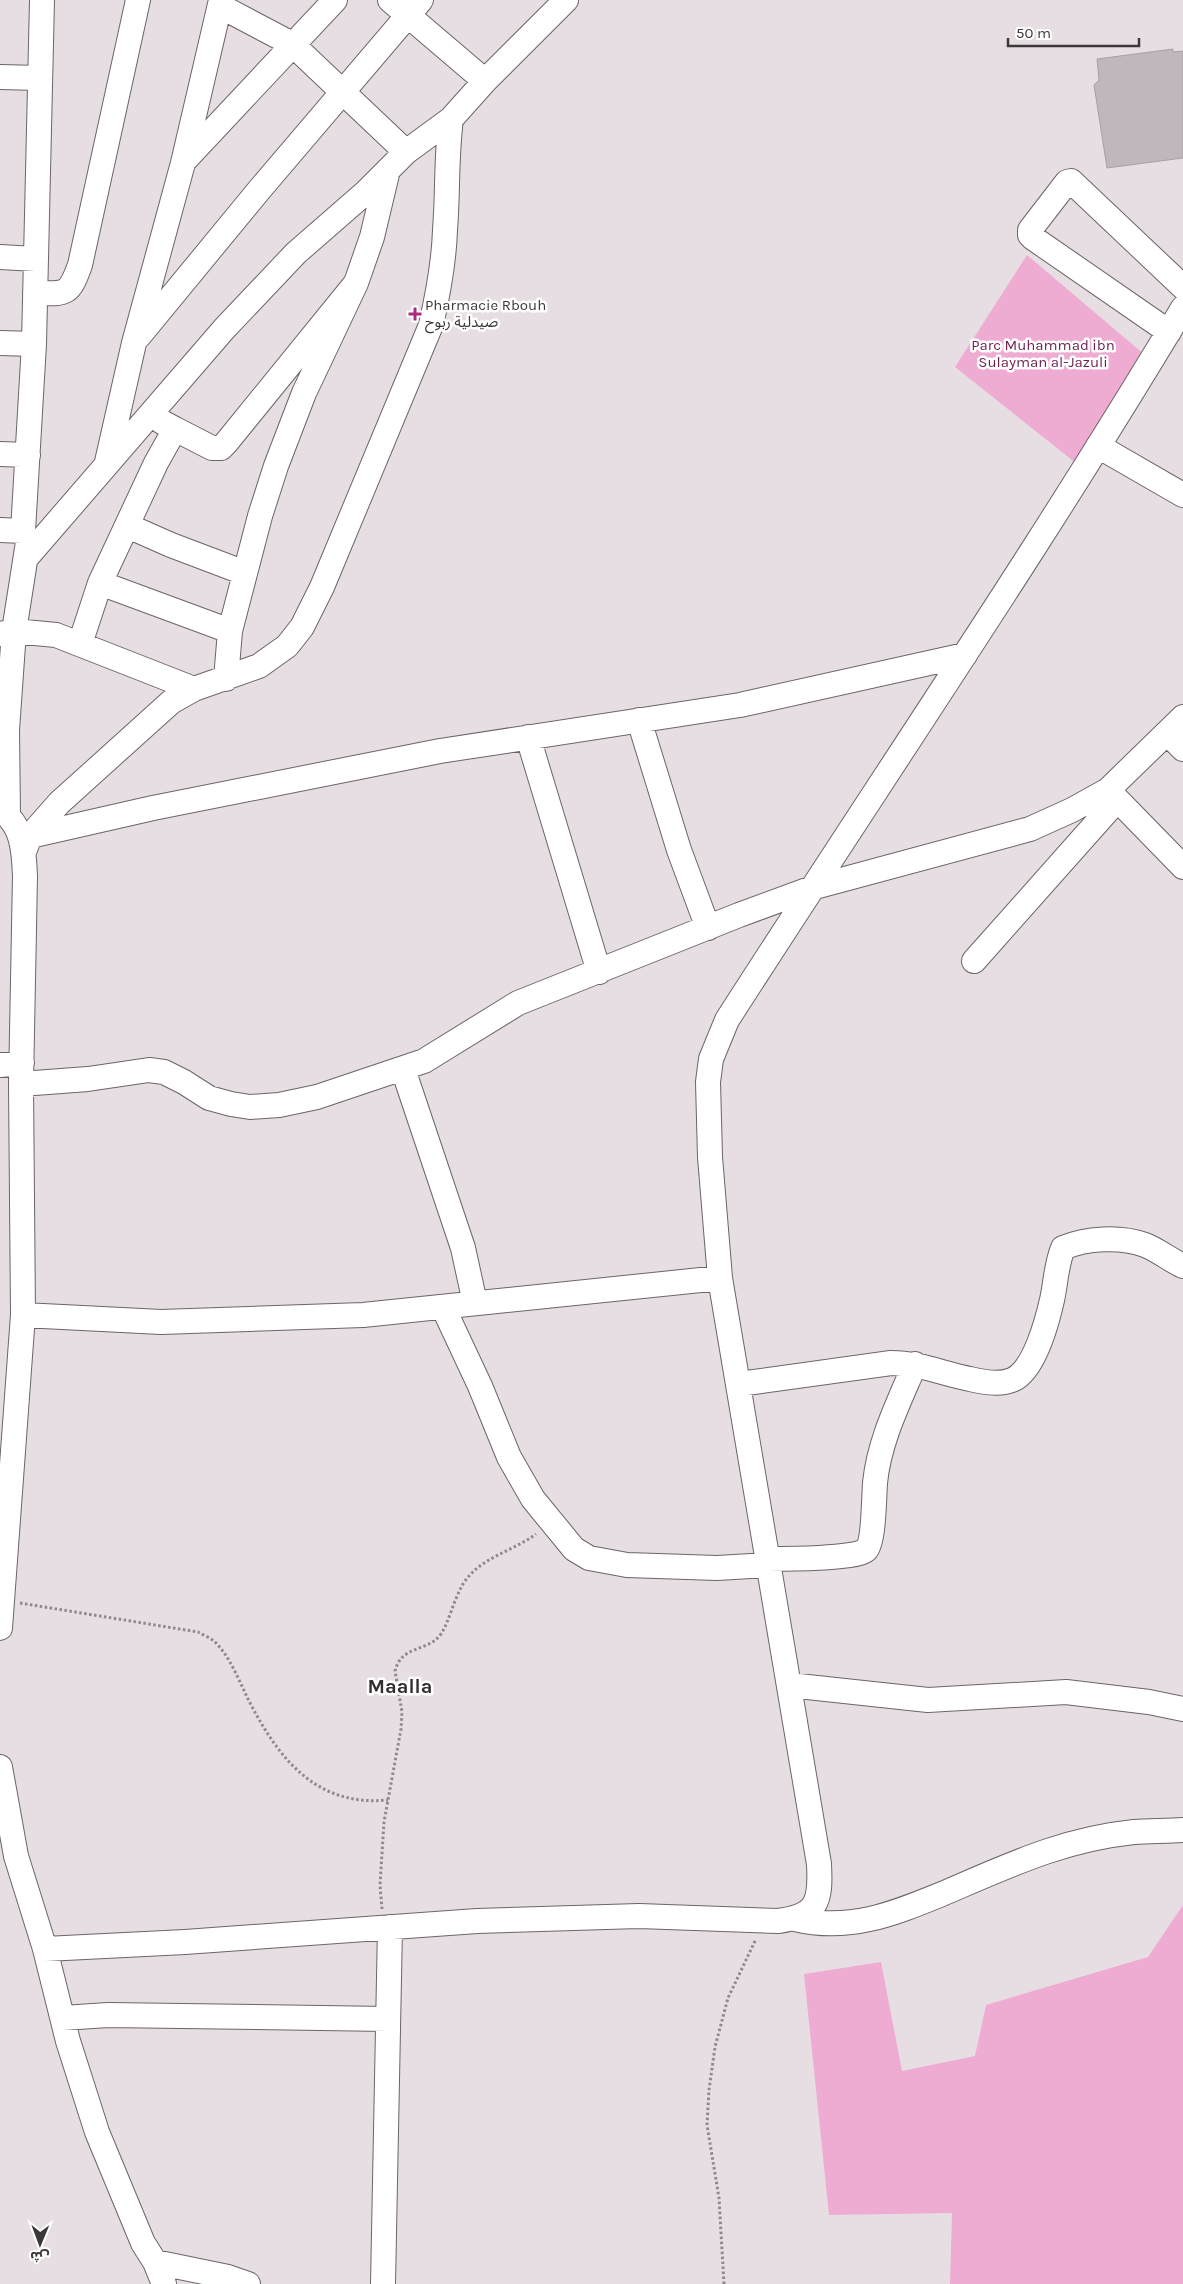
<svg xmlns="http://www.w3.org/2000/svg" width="1183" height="2284" font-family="Karla,'Noto Sans Arabic',sans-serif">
<rect width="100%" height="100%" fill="#e7dee3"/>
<!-- green -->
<path fill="#efacd2" d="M1027 255 1145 355 1077 464 955 367Z
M1183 1905V2284H950L952 2213 829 2215 804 1974 881 1962 902 2071 975 2056 986 2005 1148 1957Z"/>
<!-- building -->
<path fill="#bfb7bb" stroke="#a8a0a4" d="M1173 49V52L1183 51V158L1107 168 1094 85 1099 80 1097 59Z"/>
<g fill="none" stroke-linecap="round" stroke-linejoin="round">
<defs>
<path id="minor" d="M390 0 485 81
M220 6 292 44 406 152
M0 77 39 78
M184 161 335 0
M0 257 36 259
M35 293C67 294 69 295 80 265L138 0
M1169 332 1033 238 1030 235V230L1067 182 1071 181 1183 287
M139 336 260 189 421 0
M0 343 34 344
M175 429 212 448H221L226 443 356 283 372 237 388 170
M1098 446 1183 495
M0 454 28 455
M107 462 134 343 183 163 221 0
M128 526 171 545 245 573
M0 530 23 531
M27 557 224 329 296 253 366 192 406 152 451 119 485 81 566 0
M100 583 230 631
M0 634 14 631 56 635 194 689
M80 644 100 583 156 463 175 429 162 422
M226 679 230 631 260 516 276 466 304 393 356 283
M639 720 679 850 708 928
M1168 734 1183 749
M528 737 599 972
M1108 790 1183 867
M0 810C23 824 24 852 25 876L21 1084 23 1315 0 1628
M8 816 7 730 14 631 28 542 23 531 34 344 42 0
M30 836 153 808 440 751 740 705 965 655
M24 852 30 836 59 803 171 702 194 689 259 666 287 646 302 627 322 587 431 325C438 294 444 262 445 230 448 193 446 156 451 119
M974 961 1117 800
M0 1065 22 1063
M403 1069 463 1248 475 1303
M21 1084 88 1079 149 1070 164 1072 184 1082 209 1098 231 1104 250 1107 279 1105 317 1097 424 1061 518 1003 739 915 815 887 1030 829 1072 810 1108 790 1183 717
M443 1307 480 1386 509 1457 533 1499 574 1549 589 1558 627 1565 717 1568 769 1565
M23 1315 161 1322 363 1315 720 1278
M739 1384 891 1363C920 1363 943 1374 970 1379 982 1382 1000 1385 1012 1380 1034 1371 1047 1322 1052 1300 1056 1282 1056 1265 1063 1248 1086 1238 1120 1236 1145 1245 1158 1250 1170 1260 1183 1266
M768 1559C784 1559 857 1559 866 1550 874 1542 874 1496 875 1483 879 1441 899 1402 915 1364
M789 1685 928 1700 1066 1692 1149 1702 1183 1709
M0 1767 16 1856 45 1949 68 2041 97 2132 143 2243 155 2262 164 2284
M795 1919C849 1932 893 1914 942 1894 977 1879 1012 1863 1048 1851 1075 1842 1105 1835 1134 1832 1150 1831 1167 1831 1183 1830
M45 1949 185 1942 477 1921 639 1916 778 1921C818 1916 821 1901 819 1864L720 1278 710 1157 708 1082 711 1059 727 1020C879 783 1038 550 1183 308
M63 2018 108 2015 388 2019
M155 2262 228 2277 248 2284
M383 2284 390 1927"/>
</defs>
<!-- minor casing -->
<use href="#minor" stroke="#6c6468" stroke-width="26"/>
<!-- path -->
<path stroke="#8f888c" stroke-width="3" stroke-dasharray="2.5 2.5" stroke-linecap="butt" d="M20 1603 198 1632C203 1635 211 1638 215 1642 231 1658 239 1681 249 1701 279 1759 316 1807 388 1800
M382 1909 380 1885 384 1822 401 1729 402 1712 395 1671C402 1644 427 1653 441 1634 449 1622 454 1599 463 1584 480 1557 512 1552 536 1534
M724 2284 719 2198 707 2125 709 2090 715 2047 728 1998 756 1939"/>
<!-- minor -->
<use href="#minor" stroke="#fff" stroke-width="24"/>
</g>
<!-- markers -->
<path fill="#a92d7f" stroke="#fff" stroke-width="2" d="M412.5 306.5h5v5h5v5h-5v5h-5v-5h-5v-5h5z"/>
<g text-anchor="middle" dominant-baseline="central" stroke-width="5" stroke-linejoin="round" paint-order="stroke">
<!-- poi labels -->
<g font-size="15" fill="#3c383a" stroke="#fff" text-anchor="start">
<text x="425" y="305">Pharmacie Rbouh<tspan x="425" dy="17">صيدلية ربوح</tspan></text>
</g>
<!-- park labels -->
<g font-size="15" fill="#6b1f50" stroke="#fff">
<text x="1043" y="345">Parc Muhammad ibn<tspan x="1043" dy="17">Sulayman al-Jazuli</tspan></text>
</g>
<!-- district labels -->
<g font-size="20" font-weight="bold" fill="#332c30" stroke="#fff">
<text x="400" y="1686">Maalla</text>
</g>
</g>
<!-- north arrow -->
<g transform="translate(40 2244) rotate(181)" stroke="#ffffff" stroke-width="4" paint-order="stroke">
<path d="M0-4L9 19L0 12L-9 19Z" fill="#3c383a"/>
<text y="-8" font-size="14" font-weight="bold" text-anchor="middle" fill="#3c383a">ش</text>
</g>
<!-- scale -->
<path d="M1008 38v8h131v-8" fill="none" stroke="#3c383a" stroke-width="2.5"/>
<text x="1016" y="38" font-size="15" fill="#3c383a" stroke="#ffffff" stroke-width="4" paint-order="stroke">50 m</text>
</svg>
